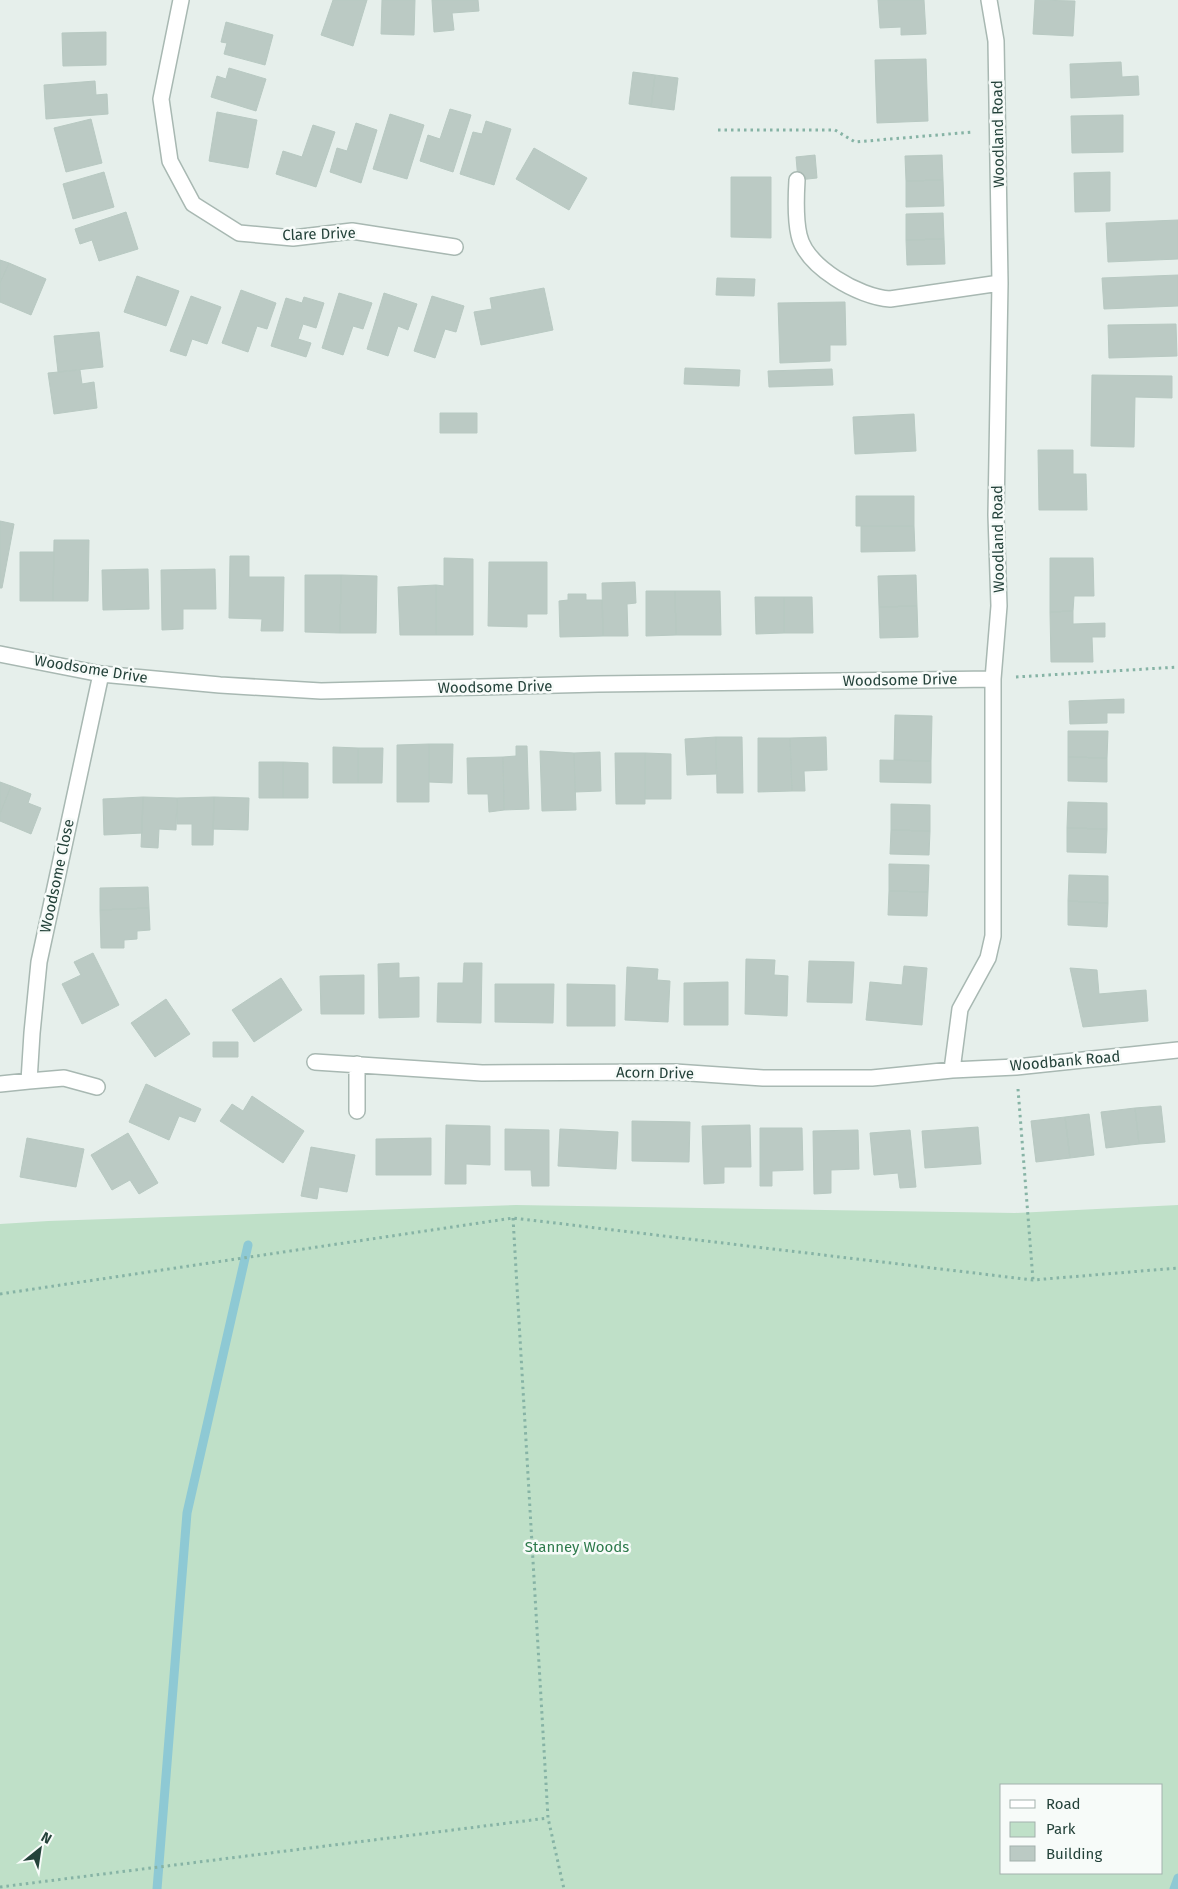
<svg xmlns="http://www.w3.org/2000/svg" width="1178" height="1889" font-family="'Fira Sans',sans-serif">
<rect width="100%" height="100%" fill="#e6efeb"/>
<!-- green -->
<path fill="#bfe0c8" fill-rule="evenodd" d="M516 1205 1015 1213 1178 1205V1889H0V1224L48 1221ZM1002 1785H1162V1873H1002Z"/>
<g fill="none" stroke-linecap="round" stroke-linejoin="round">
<!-- stream -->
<path stroke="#8ec9d4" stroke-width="9" d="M157 1889 187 1513 248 1245
M1174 1889 1178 1878"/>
</g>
<!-- building -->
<path fill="#bbcac4" stroke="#b8c9c2" d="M333 0H367L353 46 321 35Z
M382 0H415L414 35 381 34Z
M432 0H478L479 11 452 13 454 30 434 32Z
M878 0H924L926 34 901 35V27L880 28Z
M1035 0 1075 1 1073 36 1033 34Z
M226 22 273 35 265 65 224 54 227 43 221 42Z
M106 32V65L63 66 62 33Z
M926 59 928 121 877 123 875 60Z
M1121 62 1122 77 1138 76 1139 95 1071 98 1070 64Z
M229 68 266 79 256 111 211 97 217 76 226 79Z
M633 72 655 75 651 107 629 104Z
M655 75 678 78 674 110 651 107Z
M95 81 96 95 107 94 108 114 46 119 44 85Z
M450 109 471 115 453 172 420 161 428 135 440 139Z
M217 112 257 120 248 168 209 161Z
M390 114 424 125 407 179 373 169Z
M1123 115V152L1072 153 1071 116Z
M91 119 102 163 66 172 54 128Z
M486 121 511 129 494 185 460 174 473 132 482 134Z
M356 123 377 130 361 183 330 172 337 148 347 151Z
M313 125 335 132 316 187 276 174 283 151 302 157Z
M534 148 587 178 569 210 516 179Z
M815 155 817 178 798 180 796 157Z
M942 155 943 180 906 181 905 156Z
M104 172 114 207 73 219 63 184Z
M1110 172V211L1075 212 1074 173Z
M731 177H771V238L731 237Z
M943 180 944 206 906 207V181Z
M126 212 138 249 99 261 92 240 80 244 75 229Z
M943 213 944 239 906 240V214Z
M1178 220V259L1108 262 1106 223Z
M944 239 945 264 907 265 906 240Z
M0 260 9 263 0 283Z
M9 263 46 279 31 315 0 302V283Z
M1178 275V306L1104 309 1102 278Z
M137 276 179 291 166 326 124 312Z
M717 278 755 279 754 296 716 295Z
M544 288 553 330 481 345 474 312 492 309 490 298Z
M241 290 276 303 267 329 257 326 248 352 222 343Z
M339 293 372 303 363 329 353 326 343 355 322 348Z
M384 293 417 304 408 330 398 326 388 356 367 349Z
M191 296 221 307 207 344 192 339 186 356 170 351Z
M432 296 464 306 456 332 445 329 435 358 414 351Z
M304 297 324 303 316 328 303 324 298 339 311 343 306 357 271 346 286 298 302 303Z
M845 302 846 345H830V361L780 363 778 303Z
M1176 324 1177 356 1109 358 1108 325Z
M99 332 103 367 58 372 54 336Z
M685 368 740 370 739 386 684 384Z
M832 369 833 385 769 387 768 371Z
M80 370 82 384 94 382 97 408 54 414 48 373Z
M1092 375 1172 376V398L1135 397 1134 447 1091 446Z
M440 413H477V433H440Z
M914 414 916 451 855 454 853 417Z
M1038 450H1073V474H1086L1087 510H1039Z
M856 496H914V526H856Z
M0 521 14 524 2 588H0Z
M861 526H914L915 551 861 552Z
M54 540H89L88 601H53Z
M20 552H54L53 601H20Z
M230 556H249V577H284L283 631H261L262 619 229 618Z
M444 558 473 559V635H436V585L444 586Z
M1050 558H1093L1094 596H1074L1073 611 1050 612Z
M489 562H547V614H527V627L488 626Z
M148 569 149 609 103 610 102 570Z
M215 569 216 609H183V629L162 630 161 570Z
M305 575H341L340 633 305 632Z
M341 575 377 576 376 633H340Z
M916 575 917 606 879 607 878 576Z
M635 582 636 603 627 604 628 636H603L602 583Z
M436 585V635H400L398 587Z
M646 591H675L676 635 646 636Z
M675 591H720L721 635H676Z
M568 594H586V600H602L603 636 560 637 559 601 568 600Z
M755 597H784V633L756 634Z
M784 597H812L813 633H784Z
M917 606 918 637 880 638 879 607Z
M1073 611V624L1105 623V637H1092L1093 662H1051L1050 612Z
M1124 699V713H1107V723L1070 724 1069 701Z
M895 715 932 716 931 761 894 760Z
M1068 731H1108L1107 758 1068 757Z
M716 737H742L743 793H717Z
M716 737V774L687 775 685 739Z
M826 737 827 770 804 771 805 791H792L790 738Z
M758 738H790L792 791 758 792Z
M429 744H453L452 783 429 782Z
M429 744V802H397V745Z
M516 746H527L529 809 504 810 503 757 516 756Z
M333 747 358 748V783H333Z
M358 748H383L382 783H358Z
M540 751 574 753 576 810 542 811Z
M600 752 601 791 575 792 574 753Z
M615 753H645V804H616Z
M645 753 671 754V799H645Z
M503 757 504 810 489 812 488 794H468L467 758Z
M1068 757 1107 758V782L1068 781Z
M880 760 931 761V783L880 782Z
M259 762H283V798H259Z
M283 762 308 763V798H283Z
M0 782 11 786 0 814Z
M11 786 31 794 28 803 41 808 31 834 0 821V814Z
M143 797 177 798 176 830 159 829 158 848 141 847Z
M143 797 142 833 104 835 103 799Z
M214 797 249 798 248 830 213 829Z
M214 797 213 845H192V824H177V798Z
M1068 802 1107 803V829L1067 828Z
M891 804 930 805V831L891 830Z
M1067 828 1107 829 1106 853 1067 852Z
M891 830 930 831 929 855 890 854Z
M889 864 929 865 928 892 889 891Z
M1069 875 1108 876V903L1068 901Z
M148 887 149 908 100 910V888Z
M889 891 928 892 927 916 888 915Z
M1068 901 1108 903 1107 927 1068 925Z
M149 908 150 930 137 931V939L124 940V948H101L100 910Z
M93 953 119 1005 82 1024 62 984 81 975 74 962Z
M746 959 775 960 774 975 788 976 787 1016 745 1014Z
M809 961 854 962 852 1003 807 1002Z
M399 963V978L419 977V1017L379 1018 378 964Z
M464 963H482L481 1023 437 1022 438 983H463Z
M904 966 927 968 922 1025 866 1020 870 982 902 985Z
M627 967 658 969 657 980 670 981 668 1022 625 1020Z
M1070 968 1097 970 1099 994 1146 990 1148 1021 1083 1027Z
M364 975V1014H321L320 976Z
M281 978 302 1010 254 1042 232 1010Z
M728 982V1025H684V983Z
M495 984H554L553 1023 495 1022Z
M567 984 615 985V1026H567Z
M166 999 190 1034 155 1057 131 1023Z
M213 1042H238V1057H213Z
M146 1084 201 1109 195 1122 179 1116 169 1140 129 1122Z
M252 1096 304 1131 283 1163 220 1121 232 1104 243 1111Z
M1161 1106 1165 1142 1139 1144 1135 1108Z
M1135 1108 1139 1144 1106 1148 1101 1112Z
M1089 1114 1094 1155 1070 1158 1065 1117Z
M1065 1117 1070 1158 1036 1162 1031 1121Z
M632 1121 690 1122 689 1162 632 1161Z
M446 1125 490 1126V1165L466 1164V1184H445Z
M750 1125 751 1167H724V1183L704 1184 702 1126Z
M978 1127 981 1164 925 1168 922 1131Z
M760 1128H802L803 1170 772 1171V1186H760Z
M505 1129 549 1130V1186H532L531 1170H505Z
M560 1129 618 1132 616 1169 558 1166Z
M858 1130 859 1169 831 1170V1193L814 1194 813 1131Z
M910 1130 916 1187 900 1188 898 1173 874 1175 870 1133Z
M128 1133 158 1183 139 1194 130 1180 112 1190 91 1155Z
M27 1138 84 1149 76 1187 20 1177Z
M431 1138V1175H376V1139Z
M311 1147 355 1155 347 1192 319 1187 317 1199 301 1196Z"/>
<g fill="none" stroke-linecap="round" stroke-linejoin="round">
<defs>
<path id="minor" d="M181 0 161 99 170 161 193 204 239 233 293 238 352 231 455 247
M797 180C796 197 795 218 799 235 806 267 859 297 890 299L1000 283
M0 654 101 674 220 685 321 691 598 684 993 679
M315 1062 482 1073 675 1072 763 1078H872L952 1070 1016 1067 1178 1050
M952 1070 960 1009 988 958 993 936V679L999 606 996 515 1000 283 996 41 989 0
M0 1084 29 1081
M97 1087 64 1078 29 1081 32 1033 39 962 101 674
M357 1111V1064"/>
</defs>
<!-- minor casing -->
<use href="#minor" stroke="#a8b8b2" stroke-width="18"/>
<!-- path -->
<path stroke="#86b3a5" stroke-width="3" stroke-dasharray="2.5 4" stroke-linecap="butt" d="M718 130H835L855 142 973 132
M1016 677 1178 667
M1018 1089 1033 1280
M513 1218 548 1818 564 1889
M0 1294 513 1218 1033 1280 1178 1268
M0 1887 548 1818"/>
<!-- minor -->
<use href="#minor" stroke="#fff" stroke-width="15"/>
</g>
<g text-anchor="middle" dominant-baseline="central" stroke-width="5" stroke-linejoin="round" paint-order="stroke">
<!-- street labels -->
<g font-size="15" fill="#24423a" stroke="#f7fbf9">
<text transform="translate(998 134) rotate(-91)">Woodland Road</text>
<text transform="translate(319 234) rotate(-2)">Clare Drive</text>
<text transform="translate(998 539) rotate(-91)">Woodland Road</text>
<text transform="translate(91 669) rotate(9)">Woodsome Drive</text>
<text transform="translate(900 680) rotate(-1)">Woodsome Drive</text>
<text transform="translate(495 687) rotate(-1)">Woodsome Drive</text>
<text transform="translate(57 876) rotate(-78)">Woodsome Close</text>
<text transform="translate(1065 1061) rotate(-5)">Woodbank Road</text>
<text transform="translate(655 1073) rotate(1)">Acorn Drive</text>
</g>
<!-- park labels -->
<g font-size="15" fill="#2d7a4b" stroke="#f7fbf9">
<text x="577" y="1547">Stanney Woods</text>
</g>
</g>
<!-- legend -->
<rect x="1000" y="1784" width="162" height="90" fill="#f7fbf9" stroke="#a3b1ad"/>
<rect x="1010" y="1800" width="25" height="8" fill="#ffffff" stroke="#a3b1ad"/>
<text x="1046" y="1809" font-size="15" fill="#24423a">Road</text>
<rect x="1010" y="1822" width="25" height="15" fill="#bfe0c8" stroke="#a3b1ad"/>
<text x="1046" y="1834" font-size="15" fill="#24423a">Park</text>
<rect x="1010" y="1846" width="25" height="15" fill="#bbcac4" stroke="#a3b1ad"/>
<text x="1046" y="1859" font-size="15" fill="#24423a">Building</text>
<!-- north arrow -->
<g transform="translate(40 1849) rotate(30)" stroke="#f7fbf9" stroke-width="4" paint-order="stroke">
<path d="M0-4L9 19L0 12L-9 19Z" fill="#24423a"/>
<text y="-8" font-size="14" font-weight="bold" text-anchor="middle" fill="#24423a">N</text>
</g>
</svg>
